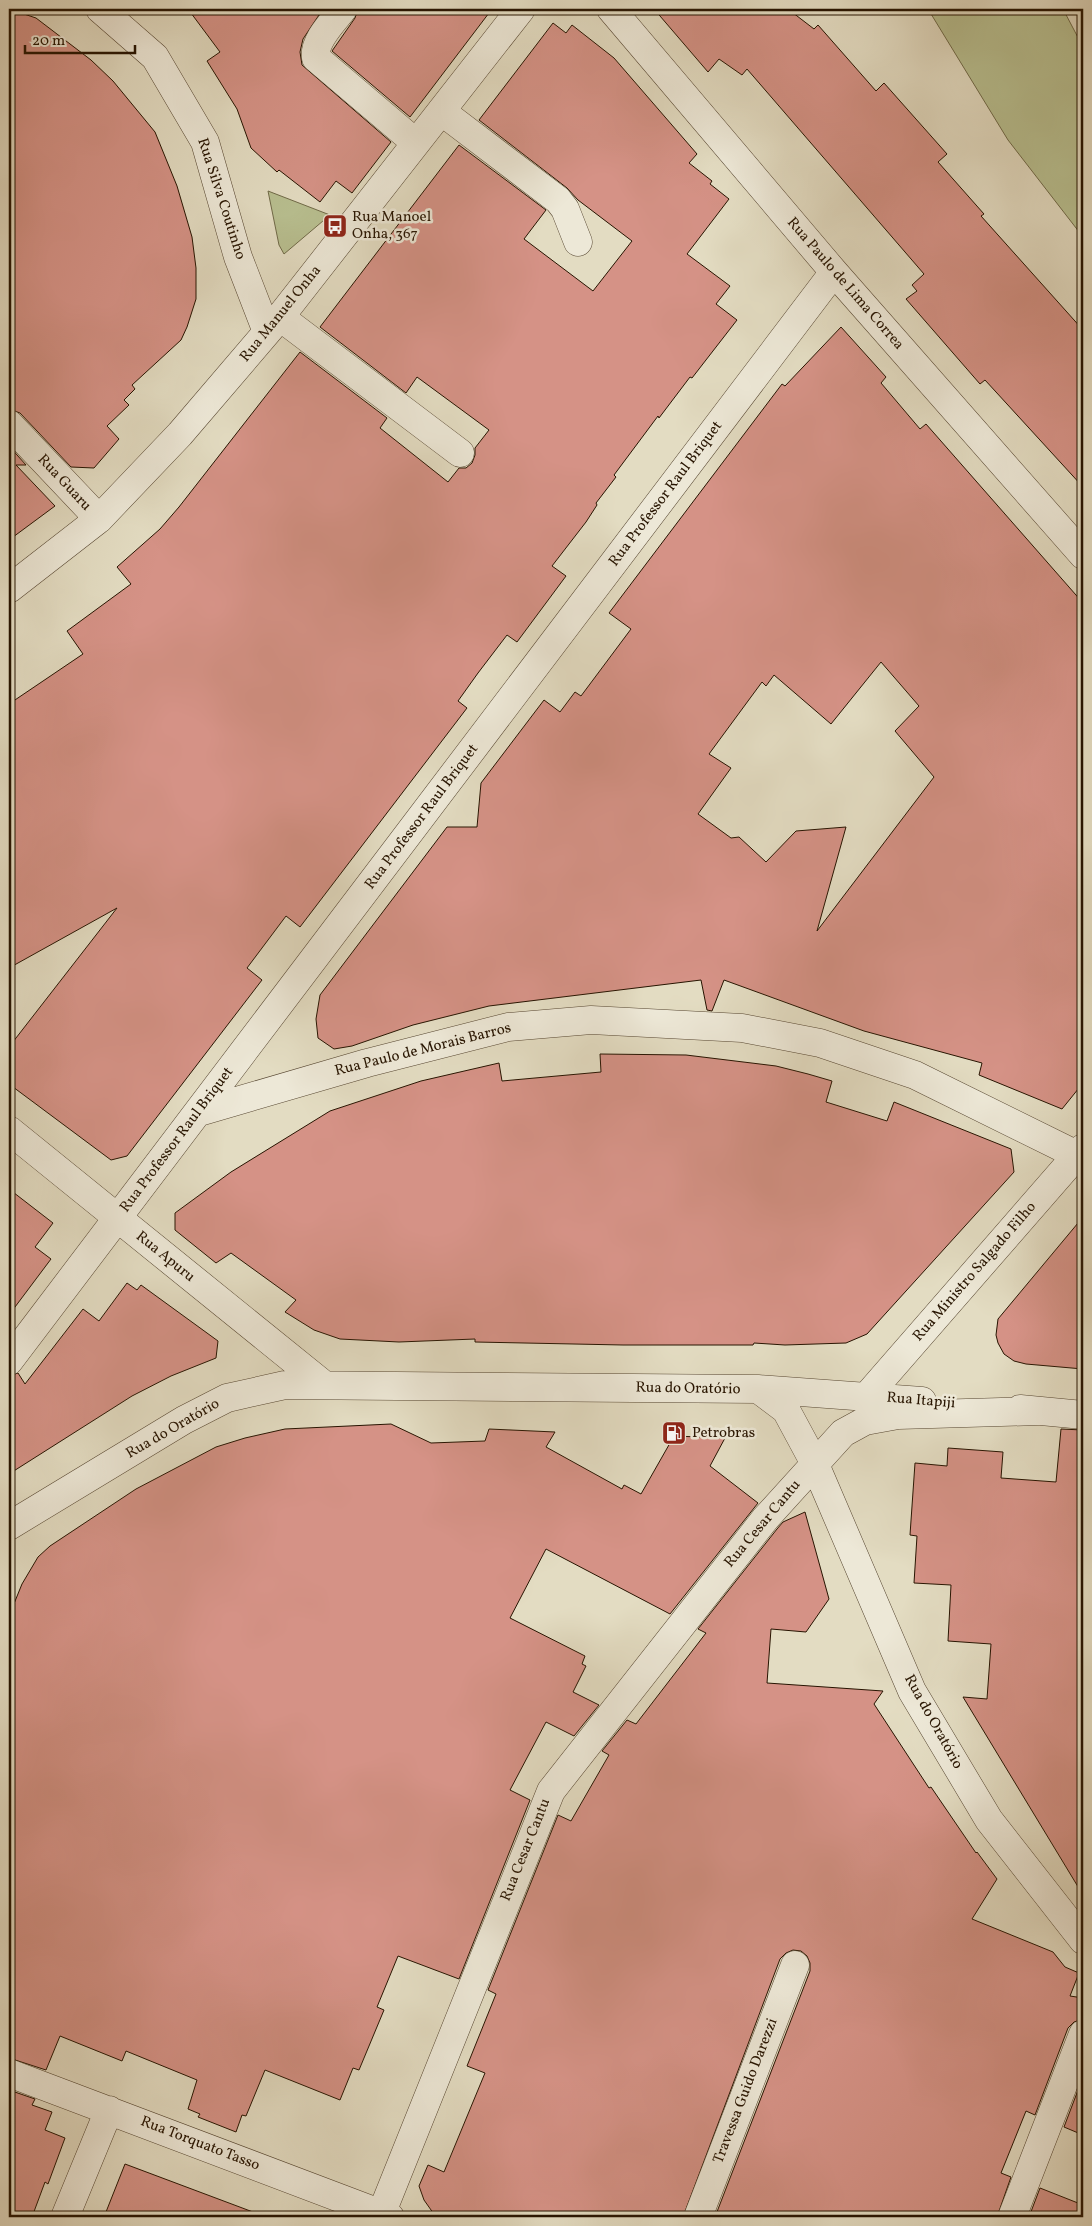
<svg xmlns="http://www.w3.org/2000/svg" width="1092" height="2226" font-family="Vollkorn,serif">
<rect width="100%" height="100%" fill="#e3dcc2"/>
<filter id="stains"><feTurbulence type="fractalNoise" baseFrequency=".004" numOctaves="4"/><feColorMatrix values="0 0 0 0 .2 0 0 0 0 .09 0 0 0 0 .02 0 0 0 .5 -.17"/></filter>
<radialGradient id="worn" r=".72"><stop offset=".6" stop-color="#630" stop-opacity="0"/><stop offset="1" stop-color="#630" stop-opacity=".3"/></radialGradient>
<!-- green -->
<path fill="#b8bf90" stroke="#706a48" d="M928 9H1063L1083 47V237L1008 140Z
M268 191 330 215 284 254 279 245Z"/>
<!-- building -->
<path fill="#d59286" stroke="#271401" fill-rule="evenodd" d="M9 9 36 18 91 60 113 81 155 132 177 186 192 237 196 268V299L187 327 181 340 132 385 135 389 124 400 129 405 107 426 119 439 94 468 71 467 20 413 9 409Z
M188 9H323L303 39 300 52 302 65 391 142 352 193 336 181 320 202 279 170 277 172 251 148 237 109 207 61 220 52Z
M358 9H492L410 117 332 51 355 18Z
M654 9H788L814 29 818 25 876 91 884 83 947 154 938 162 984 214 981 216 1083 330V487L985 380 980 384 906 299 917 291 912 285 924 274 747 69 742 75 719 59 708 72Z
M553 23 566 33 572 25 614 58 697 154 689 163 712 181 710 184 729 199 687 254 730 286 716 304 737 320 692 378 690 377 659 418 658 416 614 475 616 477 596 503 597 505 586 522 552 566 566 576 517 642 507 635 478 673 458 701 467 708 300 927 286 916 247 968 262 980 127 1156 111 1160 9 1084V1047L117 908 9 968V704L83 654 67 631 131 584 117 567 160 529 179 507 300 352 387 418 380 428 448 482 459 468H466L472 463 475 455V448L489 430 417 377 406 393 320 327 459 145 546 210 524 239 593 291 632 241 578 200 567 188 479 120Z
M841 327 886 377 881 383 920 429 926 424 1083 603V1083L1062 1109 979 1075 982 1063 864 1031 724 980 712 1011 707 1010 701 980 489 1006 413 1025 352 1046 334 1049 318 1038 316 1019 320 995 447 827H477L481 783 544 700 560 712 575 692 581 696 631 629 609 613 782 384 785 386ZM881 662 919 706 895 731 934 777 817 931 846 827 796 831 766 862 739 837 731 838 698 814 731 768 709 754 762 682 766 686 774 675 831 724Z
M9 446 26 465H16L55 506 9 540Z
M600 1054 686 1055 776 1066 808 1074 832 1081 826 1102 887 1121 894 1102 1011 1149 1014 1172 867 1334 846 1343 785 1345 754 1343 753 1345H623L475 1342V1339L399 1342 340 1339 314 1330 285 1312 296 1300 231 1253 216 1263 175 1230V1213L231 1172 330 1111 421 1081 499 1063 502 1081 601 1072Z
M9 1189 53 1223 35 1247 51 1259 9 1315Z
M1083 1217V1369L1026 1364 1014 1361 1004 1354 998 1343 996 1335 998 1319Z
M127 1283 137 1290 141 1285 218 1341 216 1358 171 1376 132 1396 9 1474V1376L18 1373 25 1384 83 1309 99 1321Z
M391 1424 431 1443 485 1441 489 1429 555 1432 546 1447 622 1489 624 1485 641 1494 674 1436 725 1438 710 1466 758 1503 670 1614 546 1549 510 1618 585 1656 582 1664 586 1666 573 1692 599 1705 574 1736 546 1722 510 1790 530 1800 459 1979 398 1956 377 2007 384 2010 359 2070 353 2068 340 2100 265 2070 246 2116 242 2115 236 2132 198 2117 200 2114 188 2109 197 2080 126 2051 122 2061 60 2036 46 2070 9 2058V1616L22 1584 38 1557 50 1546 136 1489 216 1447 245 1438 285 1429Z
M1061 1429 1083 1430V1895L963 1697 987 1699 991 1644 948 1641 951 1585 914 1583 917 1536 910 1535 915 1463 947 1466 948 1448 1003 1452 1001 1478 1056 1482Z
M805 1512 829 1599 806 1632 771 1629 767 1683 883 1691 874 1704 929 1788 931 1787 976 1853 977 1852 997 1879 972 1919 1053 1952 1065 1967 1079 1973 1070 1996 1083 1998V2019L1074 2022 1068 2028 1035 2115 1026 2111 1001 2173 1011 2177 997 2217H715L810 1971V1963L807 1956 801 1951 793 1950 786 1953 780 1959 683 2217H436L424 2200 419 2186 428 2165 444 2172 485 2073 467 2066 496 1994 488 1990 558 1815 571 1821 609 1755 602 1751 627 1720 636 1724 706 1633 698 1629 777 1529 783 1522Z
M1083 2077V2135L1064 2127Z
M9 2090 35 2099 32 2105 52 2112 45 2130 65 2138 48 2184 45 2182 32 2217H9Z
M125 2164 261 2215V2217H104Z
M1040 2188 1083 2205V2217H1029Z"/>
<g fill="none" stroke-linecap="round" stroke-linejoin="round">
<defs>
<path id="minor" d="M100 9 155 57 205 142 238 257 267 332
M343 9C333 22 313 41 316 58L416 143
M611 9 834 272 1083 555
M441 111 558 200 565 209 578 242
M280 317 460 453
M9 424 99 519
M9 589 99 519 180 434 280 317 521 9
M199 1112 367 1063 508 1027 591 1020 742 1028 820 1043 915 1075 1077 1155
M9 1130 323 1384
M9 1361 834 272
M758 1389 786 1410 814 1462 912 1691 989 1820 1083 1940
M867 1396 1083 1148
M1020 1409 1083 1415
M9 1526 184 1420 227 1398 285 1385 758 1389 922 1401
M9 2073 390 2217
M65 2217 109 2110
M380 2217 551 1791 765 1519 843 1433 865 1421 898 1415 1038 1411
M698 2217 795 1965
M1012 2217 1083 2034"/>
</defs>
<!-- minor casing -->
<use href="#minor" stroke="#564631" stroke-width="29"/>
<!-- minor -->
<use href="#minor" stroke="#ede8d7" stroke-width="28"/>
</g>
<!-- icons -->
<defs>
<symbol id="bus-square" viewBox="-11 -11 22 22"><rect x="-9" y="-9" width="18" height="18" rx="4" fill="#8f2418" stroke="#ede8d7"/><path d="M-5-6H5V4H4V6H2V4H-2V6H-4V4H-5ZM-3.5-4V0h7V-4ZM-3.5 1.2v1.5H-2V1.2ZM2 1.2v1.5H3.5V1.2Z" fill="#fff"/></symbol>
<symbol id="fuel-square" viewBox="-11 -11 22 22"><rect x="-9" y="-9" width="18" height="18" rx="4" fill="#8f2418" stroke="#ede8d7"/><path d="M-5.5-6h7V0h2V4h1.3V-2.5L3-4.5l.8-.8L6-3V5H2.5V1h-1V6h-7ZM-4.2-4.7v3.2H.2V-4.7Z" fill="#fff"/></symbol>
</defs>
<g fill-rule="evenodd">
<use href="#bus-square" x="321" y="212" width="28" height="28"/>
<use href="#fuel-square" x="660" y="1419" width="28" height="28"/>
</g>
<g text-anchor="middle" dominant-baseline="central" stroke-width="5" stroke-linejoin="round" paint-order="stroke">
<!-- street labels -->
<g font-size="15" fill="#271401" stroke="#ede8d7">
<text transform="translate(221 199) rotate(72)">Rua Silva Coutinho</text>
<text transform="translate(845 284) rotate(49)">Rua Paulo de Lima Correa</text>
<text transform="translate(281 314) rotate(-51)">Rua Manuel Onha</text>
<text transform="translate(64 483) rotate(47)">Rua Guaru</text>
<text transform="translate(666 494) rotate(-53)">Rua Professor Raul Briquet</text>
<text transform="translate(422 817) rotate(-53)">Rua Professor Raul Briquet</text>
<text transform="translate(423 1050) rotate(-14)">Rua Paulo de Morais Barros</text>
<text transform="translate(177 1140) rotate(-53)">Rua Professor Raul Briquet</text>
<text transform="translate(165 1257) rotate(39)">Rua Apuru</text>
<text transform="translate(975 1272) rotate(-49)">Rua Ministro Salgado Filho</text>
<text transform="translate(688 1389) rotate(1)">Rua do Oratório</text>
<text transform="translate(921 1401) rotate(5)">Rua Itapiji</text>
<text transform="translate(173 1429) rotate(-30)">Rua do Oratório</text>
<text transform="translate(763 1524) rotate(-50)">Rua Cesar Cantu</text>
<text transform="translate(933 1722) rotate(61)">Rua do Oratório</text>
<text transform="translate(526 1850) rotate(-68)">Rua Cesar Cantu</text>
<text transform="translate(746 2091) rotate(-69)">Travessa Guido Darezzi</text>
<text transform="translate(200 2144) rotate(21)">Rua Torquato Tasso</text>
</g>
<!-- poi labels -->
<g font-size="15" fill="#271401" stroke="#ede8d7" text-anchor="start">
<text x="352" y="217">Rua Manoel<tspan x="352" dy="17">Onha, 367</tspan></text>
<text x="692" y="1433">Petrobras</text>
</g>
</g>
<!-- margin -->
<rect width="1092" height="2226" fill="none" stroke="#e3dcc2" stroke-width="30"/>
<rect x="10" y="10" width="1072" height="2206" fill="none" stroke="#271401" stroke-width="2.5"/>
<rect x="15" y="15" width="1062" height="2196" fill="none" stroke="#271401"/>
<!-- scale -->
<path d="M25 45v8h110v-8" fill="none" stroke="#271401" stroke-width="2.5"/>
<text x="32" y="45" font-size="15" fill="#271401" stroke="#ede8d7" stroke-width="4" paint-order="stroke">20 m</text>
<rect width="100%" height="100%" filter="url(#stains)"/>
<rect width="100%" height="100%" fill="url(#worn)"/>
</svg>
